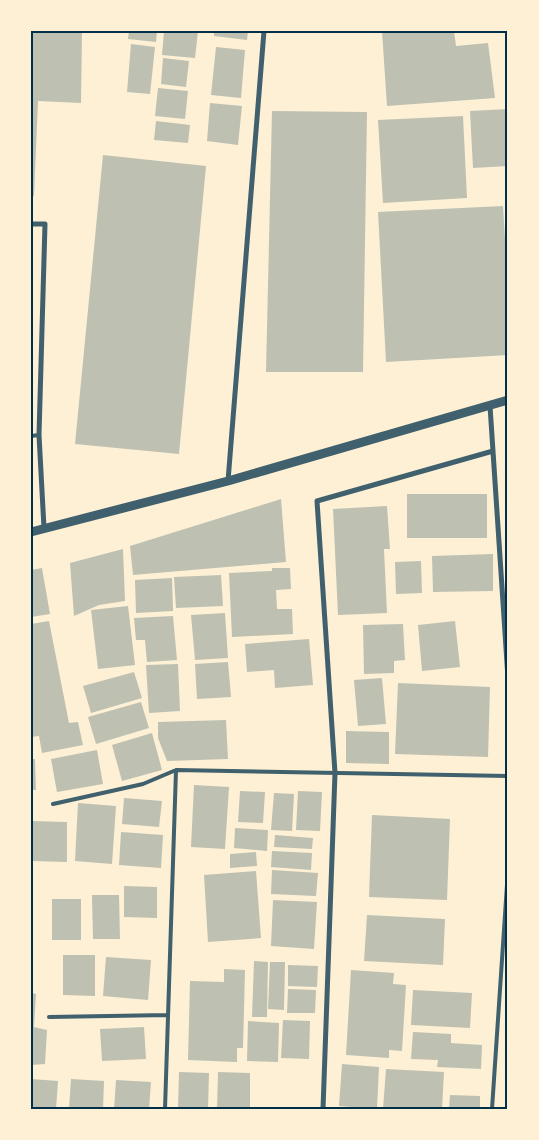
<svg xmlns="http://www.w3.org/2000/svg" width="539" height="1140" font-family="Rubik,sans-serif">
<rect width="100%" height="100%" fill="#fdf0d5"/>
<!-- building -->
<path fill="#bec0b2" d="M31 31H82L81 103 38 101 34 196H31Z
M129 31H157L156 42 128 39Z
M164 31H198L195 58 162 55Z
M214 31H248L247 40 214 36Z
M382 31H454L456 46 488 43 495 98 387 106Z
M131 44 155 47 150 94 127 92Z
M216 47 245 50 241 98 211 95Z
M163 58 189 61 186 87 161 84Z
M158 88 188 91 185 119 155 116Z
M210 103 242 106 238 145 207 141Z
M508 109V166L473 168 470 111Z
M272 111 367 112 363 372H266Z
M463 116 467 198 383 203 378 120Z
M156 121 190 125 188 143 154 140Z
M103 155 206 166 179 454 75 444Z
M503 206 508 287V355L386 362 378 212Z
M407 494H487V538H407Z
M281 499 286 562 133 575 130 546Z
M387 506 390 549H384L387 613 338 615 333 509Z
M123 549 125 601 99 605 74 616 70 563Z
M493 554V591L433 592 432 556Z
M421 561 422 593 396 594 395 562Z
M42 568 50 614 31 617V570Z
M272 568H290L291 589 276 590 277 609H292L293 634 232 637 229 573 272 571Z
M221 575 223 606 176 608 174 577Z
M172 578 173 611 136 613 135 580Z
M128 606 135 665 98 669 91 610Z
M225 613 228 658 195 660 191 615Z
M173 616 177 660 147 662 145 640H136L134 618Z
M49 621 69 723 78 722 83 745 42 753 39 736 31 737V624Z
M455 621 460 667 422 671 418 625Z
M403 624 405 660 394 661V673L364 674 363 625Z
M309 639 313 685 275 688 274 670 247 672 245 644Z
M228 662 231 697 197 699 195 664Z
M178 664 180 711 149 713 146 665Z
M134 672 142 698 91 713 83 686Z
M382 678 386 724 358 726 354 680Z
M398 683 490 687 488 757 395 754Z
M141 702 149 728 96 744 88 717Z
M226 720 228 759 167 761 158 738V722Z
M346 731 389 732V764L346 763Z
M152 733 162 770 122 781 112 745Z
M97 750 103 784 57 792 51 759Z
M31 759H35L36 790H31Z
M194 785 229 787 225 849 191 847Z
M240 791 265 792 263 823 238 822Z
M298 791 322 792 320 831 296 830Z
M274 793 294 794 292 831 271 830Z
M124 798 162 801 159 827 122 824Z
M78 803 116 806 112 864 75 861Z
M372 815 450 819 447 900 369 897Z
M31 821 67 822V862L31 861Z
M235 828 268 830 267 851 234 848Z
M121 832 163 835 161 868 119 865Z
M275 835 313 838 312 849 274 847Z
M272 851 312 853 311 870 271 867Z
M256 852 257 866 230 868V854Z
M272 870 318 873 316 896 271 894Z
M256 871 261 938 208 942 204 875Z
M124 886 157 887V918L124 917Z
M92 895H119L120 939H93Z
M52 899H81V940H52Z
M273 900 317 902 314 949 271 946Z
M367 915 445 919 443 965 364 961Z
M63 955H95V996L63 995Z
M106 957 151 960 148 1000 103 996Z
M254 961 268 962 267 1017H252Z
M270 962H285L284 1010 268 1009Z
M288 965 318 966 317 987 288 986Z
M224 969 245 970 243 1048H237V1062L188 1060 190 981 224 982Z
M351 970 394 973 393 984 406 985 402 1051 389 1050V1058L346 1055Z
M288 989 316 990 315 1013H287Z
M413 990 472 993 470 1028 411 1025Z
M31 993 36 994 34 1027 47 1030 45 1064 31 1065Z
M283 1020 310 1021 309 1059 281 1058Z
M248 1021 279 1023 278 1062 247 1061Z
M144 1027 146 1059 102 1061 100 1029Z
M413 1032 451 1034V1043L482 1045 481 1069 437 1067 438 1060 411 1059Z
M342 1064 379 1067 377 1109 339 1106Z
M386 1069 444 1072 442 1109H383Z
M179 1072 209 1073 208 1109H178Z
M218 1072 250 1073V1109H217Z
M31 1079 58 1081 56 1109H31Z
M71 1079 104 1081 103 1109H69Z
M116 1080 151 1082 149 1109H114Z
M450 1095 480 1096V1109H449Z"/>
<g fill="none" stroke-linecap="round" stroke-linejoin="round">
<!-- service -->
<path stroke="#3f606c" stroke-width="4" d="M31 436 39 435
M53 804 143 784 176 770
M49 1017 168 1015
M165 1109 176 770 508 776
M492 1109 508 870"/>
<!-- minor -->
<path stroke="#3f606c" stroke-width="5" d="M31 224H45L39 435 44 528
M490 406 508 678
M228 481 264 31
M323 1109 335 773 317 501 493 451"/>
<!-- tertiary -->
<path stroke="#3f606c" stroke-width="9" d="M31 532 228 481 508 400"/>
</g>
<!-- border -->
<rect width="539" height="1140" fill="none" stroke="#fdf0d5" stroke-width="65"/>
<rect x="32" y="32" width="474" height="1076" fill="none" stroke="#003049" stroke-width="2"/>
</svg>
